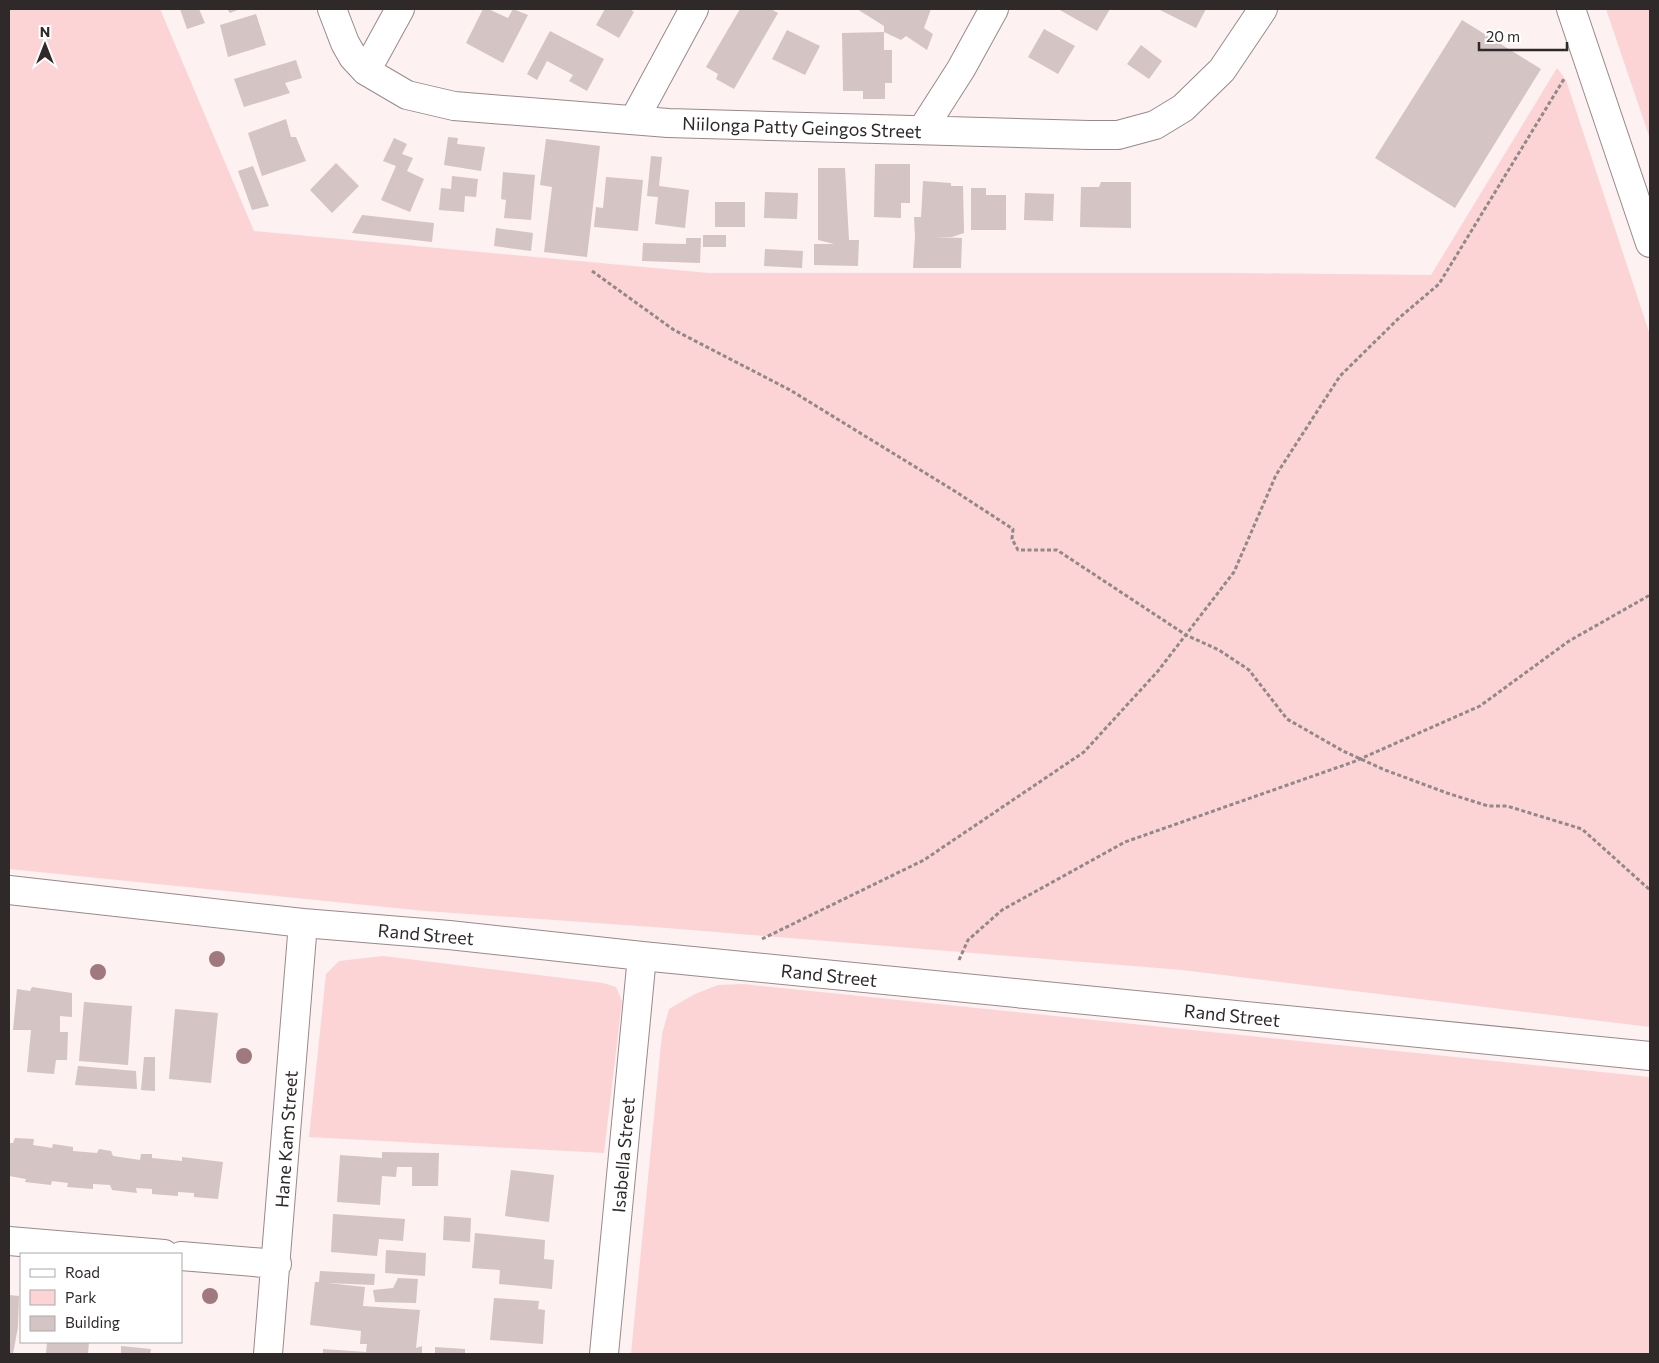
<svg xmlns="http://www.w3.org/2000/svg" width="1659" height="1363" font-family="Commissioner,sans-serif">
<rect width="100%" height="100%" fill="#fef1f1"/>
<!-- green -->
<path fill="#fcd4d6" d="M9 9H160L254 231 709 273H1233L1431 275 1557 68 1566 80 1650 335V1027L1182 970 667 928 425 911 9 869Z
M1606 9H1650V139Z
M383 956 603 983 616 987 622 1001 604 1153 309 1137 326 974 339 961Z
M743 984 1650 1077V1354H631L662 1034 669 1009 695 994 718 985Z"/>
<!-- building -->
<path fill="#d4c4c4" d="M180 9H199L205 23 187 29Z
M227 9H240L230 13Z
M483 9H488L508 18 513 9 528 15 503 63 466 43Z
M605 9H633L632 11 634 12 619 38 596 25Z
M740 9H771L778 13 734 89 716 79 718 74 706 67Z
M857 9H931L924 28 933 34 927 50 906 36 901 40 884 32V50H892V83H885V99H863V91H843L842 33 884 32V26Z
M1058 9H1110L1097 31Z
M1158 9H1206L1196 28Z
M256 14 266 45 228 57 220 25Z
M1462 20 1541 69 1455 208 1375 158Z
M1044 29 1075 46 1058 74 1028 57Z
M787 30 820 46 805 75 772 59Z
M550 31 604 59 587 91 569 81 573 75 547 61 537 80 527 74Z
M1141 45 1162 61 1149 79 1127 64Z
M296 60 302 78 285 83 290 93 244 107 234 79Z
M286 119 291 137H296L306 161 262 176 248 133Z
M448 137 458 138 457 144 485 147 481 171 444 165Z
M394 138 407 144 402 154 413 158 407 171 424 179 410 212 381 200 396 166 383 161Z
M546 139 600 146 587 257 544 252 552 187 540 185Z
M651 156 662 157 659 186 689 190 685 228 655 224 658 197 647 196Z
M336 163 359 186 332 213 310 190Z
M875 164H910V203H901V218L874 217Z
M253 166 269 206 252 210 238 171Z
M818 168H845L849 240H859L858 266 814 265V244H834L818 240Z
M503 172 535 175 531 220 504 218 506 200 501 199Z
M452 176 478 179 476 197 465 196 464 212 439 210 441 188 451 189Z
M606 177 643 180 638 231 594 227 596 207 603 208Z
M923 181 951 183V186H963L964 233 952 237H934L962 238 961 268H913L915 237 914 217H921Z
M1101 182H1131V228L1080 227 1081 187H1099Z
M971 188H986V195H1006V230H971Z
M765 192 798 193 797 219 764 218Z
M1025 193 1054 194 1053 221 1024 220Z
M715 202H745V227H715Z
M362 215 434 223 432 242 352 233Z
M496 228 533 233 531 251 494 246Z
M703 235H726V247H703Z
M686 238H701L700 263 642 261 643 243 686 244Z
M765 249 803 251 802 268 764 266Z
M32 987 72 993V1017L60 1016V1032H68L67 1060H56L54 1074 27 1072 31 1030H13L17 989 30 991Z
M84 1002 132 1006 128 1065 79 1061Z
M175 1009 218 1013 211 1083 169 1079Z
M144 1057H155V1091L141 1090Z
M78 1066 136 1071 137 1089 75 1085Z
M15 1138 34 1139 33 1145 52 1148 53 1144 73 1147V1151L97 1153 99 1149 111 1151 113 1156 140 1160 141 1154H152V1158L182 1161V1157L223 1162 218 1199 194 1197V1193L178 1192V1196L152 1194V1189L136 1188 137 1193 112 1190 110 1185 93 1184V1189L67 1187 68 1183 52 1181 51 1185 25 1182 26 1179 9 1176V1143H13Z
M382 1152 439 1153 438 1186H412V1167H397L396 1177 382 1176 380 1205 337 1202 340 1155 382 1158Z
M511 1170 554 1175 549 1222 505 1216Z
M333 1214 405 1219 403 1241 379 1239 377 1256 331 1252Z
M444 1216 471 1218 470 1242 443 1240Z
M475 1233 545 1240 544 1259 554 1260 552 1289 499 1284 500 1270 472 1268Z
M386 1250 426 1253 425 1276 385 1273Z
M320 1271 375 1274 374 1285 327 1283 365 1287 363 1306 420 1310 416 1348 422 1346V1354H323V1349L366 1352 367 1344H360L361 1331 310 1325 315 1282H319Z
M398 1278 418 1279 416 1303 375 1302 373 1290 393 1288Z
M9 1295 19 1296 18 1327 13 1354H9Z
M494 1298 539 1301 538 1309 545 1310 543 1344 490 1340Z
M47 1342H89L88 1354H46Z
M121 1346 151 1349 150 1354H121Z
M435 1347 465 1349V1354H435Z"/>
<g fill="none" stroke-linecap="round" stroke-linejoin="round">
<defs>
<path id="minor" d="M332 9 345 43 353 57 366 71 407 95 454 106 668 123 1089 135H1118L1155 125 1183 108 1222 70 1263 9
M1571 9 1650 243
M366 71 400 9
M634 120 694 9
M922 130 961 69 994 9
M9 890 303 923 449 935 642 956 1650 1056
M9 1241 164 1254
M181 1256 277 1264
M268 1354 303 923
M604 1354 642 956"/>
</defs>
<!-- minor casing -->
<use href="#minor" stroke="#99898a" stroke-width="30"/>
<!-- path -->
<path stroke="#918888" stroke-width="3" stroke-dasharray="4 2.5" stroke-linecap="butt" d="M592 271 674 330 790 390 953 490 1013 529 1012 539 1018 550H1057L1186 635 1219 650 1249 670 1287 719 1343 751 1385 770 1447 793 1488 806H1507L1582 829 1650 890
M762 939 924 860 1084 752 1158 671 1234 572 1276 475 1340 376 1399 318 1439 284 1564 79
M959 960 968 940 1002 910 1125 842 1353 762 1480 706 1569 641 1650 595"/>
<!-- minor -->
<use href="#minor" stroke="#fff" stroke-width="28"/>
</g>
<!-- trees -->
<g fill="#9f797e">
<circle cx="217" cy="959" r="8"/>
<circle cx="98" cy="972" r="8"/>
<circle cx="244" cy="1056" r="8"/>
<circle cx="210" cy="1296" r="8"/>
</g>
<g text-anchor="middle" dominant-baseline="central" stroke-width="4" stroke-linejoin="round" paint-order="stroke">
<!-- street labels -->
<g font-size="18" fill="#2f2929" stroke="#fff">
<text transform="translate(802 127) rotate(2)">Niilonga Patty Geingos Street</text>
<text transform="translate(426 934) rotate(5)">Rand Street</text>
<text transform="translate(829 975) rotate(6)">Rand Street</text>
<text transform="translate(1232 1015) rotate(6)">Rand Street</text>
<text transform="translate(286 1139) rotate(-86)">Hane Kam Street</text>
<text transform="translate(623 1155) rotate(-85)">Isabella Street</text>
</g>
</g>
<!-- border -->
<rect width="1659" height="1363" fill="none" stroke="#2f2929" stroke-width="20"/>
<!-- legend -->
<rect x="20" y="1253" width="162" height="90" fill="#ffffff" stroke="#aca9a9"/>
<rect x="30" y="1269" width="25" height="8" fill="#ffffff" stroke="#aca9a9"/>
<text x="65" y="1278" font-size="15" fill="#2f2929">Road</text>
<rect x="30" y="1290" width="25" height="15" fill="#fcd4d6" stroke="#aca9a9"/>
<text x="65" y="1303" font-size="15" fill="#2f2929">Park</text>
<rect x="30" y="1316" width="25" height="15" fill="#d4c4c4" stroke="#aca9a9"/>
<text x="65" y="1328" font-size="15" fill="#2f2929">Building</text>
<!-- north arrow -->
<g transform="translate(45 45)" stroke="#ffffff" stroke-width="4" paint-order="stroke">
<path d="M0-4L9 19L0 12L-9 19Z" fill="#2f2929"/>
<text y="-8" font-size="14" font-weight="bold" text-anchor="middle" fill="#2f2929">N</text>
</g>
<!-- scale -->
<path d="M1479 42v8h88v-8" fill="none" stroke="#2f2929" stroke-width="2.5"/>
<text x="1486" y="42" font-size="15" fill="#2f2929" stroke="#ffffff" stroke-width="4" paint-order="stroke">20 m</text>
</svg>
